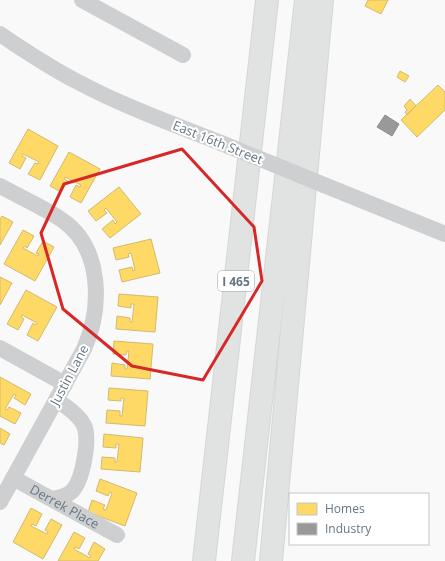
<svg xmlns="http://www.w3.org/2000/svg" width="445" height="561" font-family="'Open Sans',sans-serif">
<rect width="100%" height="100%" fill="#f9f9f9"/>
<!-- homes -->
<path fill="#ffd966" stroke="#d1bb6f" d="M368 0H388L381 14 365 6Z
M400 71 409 76 405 82 397 77Z
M438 85 445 92V110L417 137 401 120Z
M410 99 416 106 407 115 405 112 407 110 404 106Z
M28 129 58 146 40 180 28 174 35 163 38 164 39 162 23 154 22 156 26 158 20 169 9 163Z
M69 152 100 169 81 203 70 197 76 185 80 187 81 185 65 177 64 179 68 181 61 192 50 186Z
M119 187 141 214 110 238 102 229 113 220 115 224 117 222 106 208 104 210 107 213 96 221 88 211Z
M2 216 13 222 0 245V219Z
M23 230 34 236 27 248 24 246 23 248 38 256 39 254 36 253 43 241 54 247 35 281 4 264Z
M151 239 160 273 122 282 119 270 132 267 133 271 135 270 131 253 128 254 129 257 116 260 113 248Z
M0 277 12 283 0 305Z
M26 290 57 307 38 341 27 335 33 323 36 325 37 323 22 315 21 317 24 319 18 330 7 324Z
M119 294 158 297 155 332 116 329 117 316 130 318V322H132L134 304H131V308L118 306Z
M114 341 153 344 150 379 111 376 112 363 125 365V369H127L129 351H127L126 355 113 354Z
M0 377 31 394 25 405 14 398 16 395 14 394 5 409 7 410 9 407 21 413 15 424 0 416Z
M109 388 148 391 145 426 106 423 107 410 120 411V416H122L124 398H121V401L108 400Z
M0 428 10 434 4 445 0 443Z
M104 434 143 438 140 472 101 469 102 457 115 458V462H117L119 444H116V448L103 447Z
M100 479 137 493 125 526 88 512 92 500 105 505 103 509 106 510 112 493 110 492 108 496 96 491Z
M31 508 42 514 36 526 32 524 31 526 47 534 48 532 45 530 51 519 62 525 43 559 13 542Z
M74 532 85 538 79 549 75 547 74 549 90 558 91 556 88 554 94 542 105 549 98 561H58Z"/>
<!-- industry -->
<path fill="#999" stroke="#898e92" d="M385 115 399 124 392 136 377 127Z"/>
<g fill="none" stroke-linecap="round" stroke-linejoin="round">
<defs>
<path id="highway" d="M204 561 267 0
M243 561 306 0
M271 561 322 0"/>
</defs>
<!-- highway casing -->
<use href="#highway" stroke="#d5d6d6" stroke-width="24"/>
<!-- minor -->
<g stroke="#cecfd0" stroke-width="16">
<path d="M82 0 183 55"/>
<path d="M0 34C25 51 51 68 78 82 123 106 173 124 221 143"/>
<path d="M324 185 445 234"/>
<path d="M0 186C20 197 43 207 62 220 103 248 102 309 84 349L0 502"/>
<path d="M0 348 65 384"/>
<path id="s1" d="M13 478 117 535"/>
<path d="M52 499C58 498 65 496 70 493 83 483 89 442 85 428 81 416 66 406 56 400"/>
</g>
<!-- highway -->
<use href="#highway" stroke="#e1e2e2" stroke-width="22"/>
<!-- minor-bridge -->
<path stroke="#cecfd0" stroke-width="16" d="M221 143 324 185"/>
</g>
<!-- marked area -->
<path fill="none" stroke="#d62828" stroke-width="3" stroke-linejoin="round" d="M182 149 254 227 262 281 203 380 132 366 63 309 41 233 64 184Z"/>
<g text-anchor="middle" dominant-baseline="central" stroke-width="4" stroke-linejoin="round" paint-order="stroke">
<!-- shield labels -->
<rect fill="#fff" stroke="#939fa8" stroke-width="1" x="218" y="271" width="36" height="20" rx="3"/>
<g font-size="12" font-weight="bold" fill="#657683">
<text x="236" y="281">I 465</text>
</g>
<!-- street labels -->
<g font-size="13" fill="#657683" stroke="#fff">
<text transform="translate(218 142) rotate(22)">East 16th Street</text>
<text transform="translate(69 375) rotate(-62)">Justin Lane</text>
<text stroke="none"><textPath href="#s1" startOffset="59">Derrek Place</textPath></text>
</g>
</g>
<!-- legend -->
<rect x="289" y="493" width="140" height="52" fill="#ffffff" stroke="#c1c8cd"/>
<rect x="297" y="503" width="20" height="12" fill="#ffd966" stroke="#c1c8cd"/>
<text x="325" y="513" font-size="12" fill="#657683">Homes</text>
<rect x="297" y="523" width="20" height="12" fill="#999999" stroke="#c1c8cd"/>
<text x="325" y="533" font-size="12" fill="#657683">Industry</text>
</svg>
